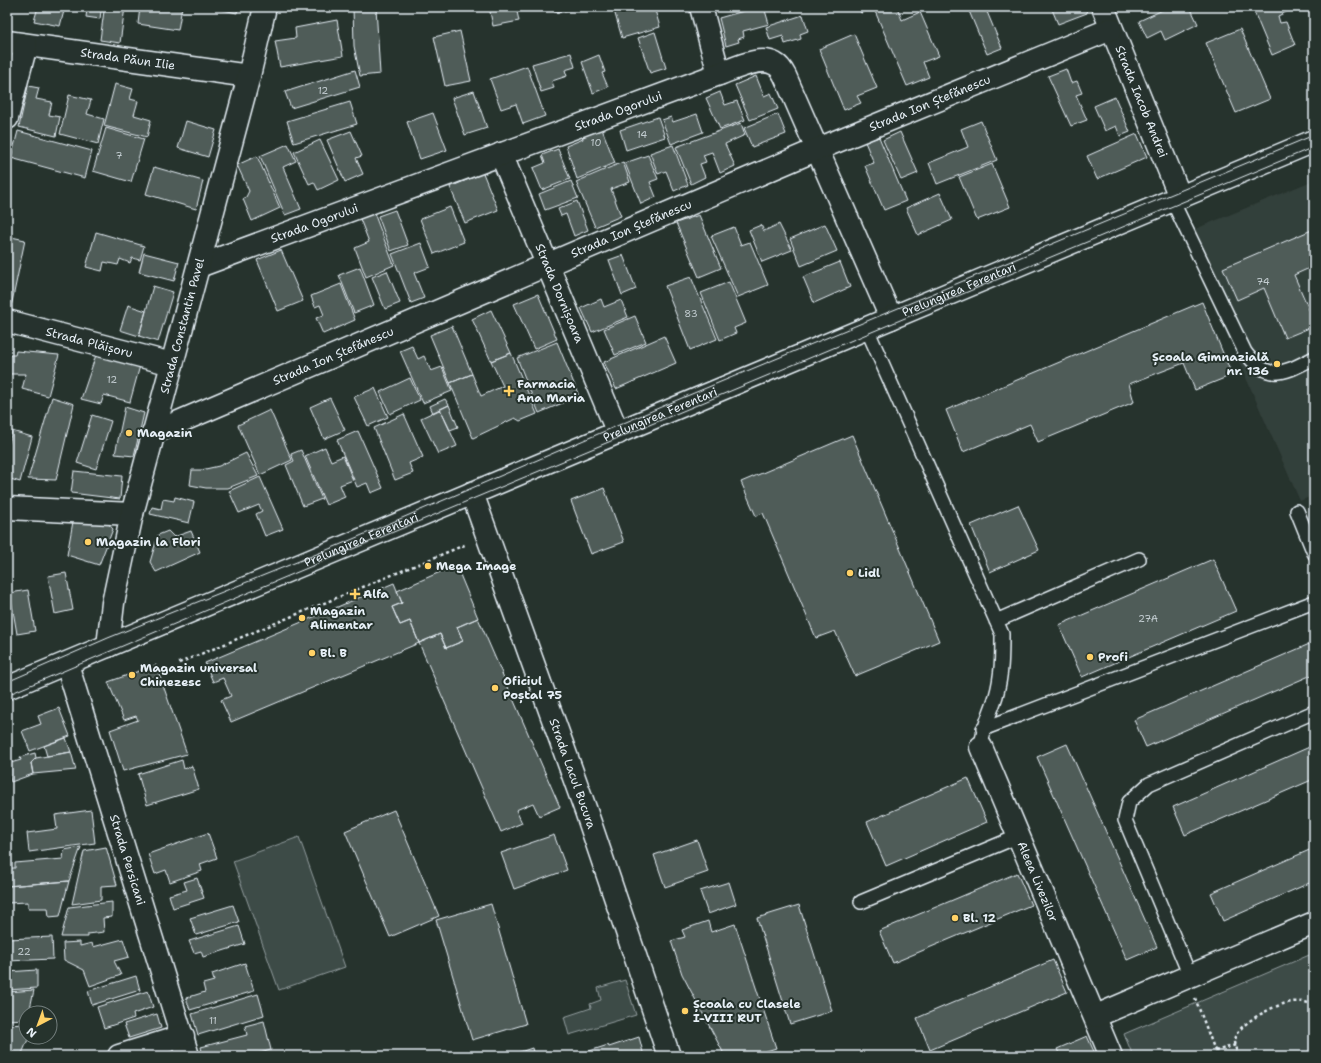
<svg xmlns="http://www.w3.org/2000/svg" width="1321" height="1063" font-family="'Shantell Sans',sans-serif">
<rect width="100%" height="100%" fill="#26332d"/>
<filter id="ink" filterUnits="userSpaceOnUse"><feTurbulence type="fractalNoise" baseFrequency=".025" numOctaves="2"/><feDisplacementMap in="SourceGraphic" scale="8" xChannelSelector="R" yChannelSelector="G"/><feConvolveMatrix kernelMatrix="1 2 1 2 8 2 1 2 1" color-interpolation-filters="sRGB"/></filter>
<g filter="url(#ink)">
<!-- built -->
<path fill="#333f3a" d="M1314 180V495L1300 501 1183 234Z"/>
<!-- green -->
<path fill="#3e4b47" stroke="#939ea0" d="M299 837 345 967 279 990 233 861Z
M1314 953V1056H1133L1124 1034Z
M625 980 636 1015 569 1035 564 1017 591 1008 590 1004 601 1000 598 988Z"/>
<!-- building -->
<path fill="#505c59" stroke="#e8f1f8" d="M38 7H65L60 26 34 21Z
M81 7H125L120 43 100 40 104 11H101L100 19 86 17 87 10 80 9Z
M140 7H182L178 30 138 24Z
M214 7H238L237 13 214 8Z
M353 7H376L380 74 360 76 354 46Z
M489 7H516L519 21 493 26Z
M553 7H591V8L554 12Z
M613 7H654L660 27 622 38Z
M758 7H764L769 24 743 31 744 37 738 39 739 42 726 46 719 18Z
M858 7H875L861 13Z
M879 7H897L902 20 920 12 939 56 923 62 929 77 907 86 874 9Z
M978 7H985L1002 48 987 54 969 11Z
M1051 7H1085L1087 13 1058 24Z
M1169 7H1190L1198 24 1165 40 1161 31 1147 38 1139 21Z
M1252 7H1296L1278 16 1280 23 1286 22 1295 45 1272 55Z
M803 15 808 31 800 34 801 39 785 44 783 36 770 40 766 27Z
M337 20 343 56 280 67 275 41 296 38 295 28Z
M1240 29 1270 99 1236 113 1206 43Z
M460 31 471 81 445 86 434 37Z
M655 32 666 68 650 73 638 38Z
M854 34 877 88 857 96 861 103 844 110 819 49Z
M571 53 575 67 565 70 567 76 552 81 554 88 541 92 532 64Z
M599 55 605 72 602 73 608 87 593 93 582 62Z
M527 66 545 116 523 124 516 104 501 109 490 79Z
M1066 69 1071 83 1077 81 1082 93 1076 95 1087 120 1071 126 1048 76Z
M355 70 360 87 291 108 285 92Z
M756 76 764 96 771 93 778 109 750 120 735 85Z
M115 84 133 89 130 99 138 101 134 115 151 120 147 137 104 126Z
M28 86 39 88 36 99 52 102 49 115 60 117 56 136 19 127Z
M474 91 487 128 465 135 452 98Z
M720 92 725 105 737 101 745 120 720 129 706 98Z
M69 95 91 100 87 114 104 119 98 144 60 134Z
M1115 97 1130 132 1120 136 1116 126 1105 131 1094 106Z
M350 102 357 124 294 143 287 121Z
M433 113 447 150 420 159 407 122Z
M697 114 703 132 671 144 662 120 671 117 673 122Z
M778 114 786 134 752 147 744 128Z
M658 117 665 137 626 150 620 130Z
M186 121 216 130 208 157 178 148Z
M981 121 997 160 937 184 929 163 968 147 961 129Z
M741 123 745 135 725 144 735 166 720 173 712 152 703 155 706 162 700 164 705 177 691 184 676 147Z
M106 128 144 139 131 182 93 171Z
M602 129 615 163 577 179 566 146 583 139 582 135Z
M18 131 92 151 85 178 11 158Z
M351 131 362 156 356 158 363 174 345 182 327 140Z
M900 132 918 173 901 180 883 140Z
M1137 134 1147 157 1097 179 1087 156Z
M879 137 906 201 884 210 865 166 874 163 865 142Z
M320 140 339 180 318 190 314 182 309 184 294 152Z
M288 144 296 161 283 167 301 209 285 215 260 156Z
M673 145 688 185 674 191 666 171 658 174 650 153Z
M558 149 570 179 542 190 533 168 545 163 542 155Z
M648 155 658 179 650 182 656 197 641 204 625 163Z
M257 156 280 208 252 221 243 199 246 197 249 191 237 165Z
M623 162 630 182 611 189 621 216 595 227 576 182Z
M992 164 1010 207 977 220 959 177Z
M154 167 203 181 196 209 146 194Z
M483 173 498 210 465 223 450 187Z
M571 181 578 198 545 210 539 194Z
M940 193 952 220 918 235 906 208Z
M577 201 588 230 574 236 566 214 561 216 558 209Z
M450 207 464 242 434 254 420 219Z
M395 210 408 245 391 251 378 216Z
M374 213 394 265 366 277 355 248 369 242 360 219Z
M699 215 721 268 699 277 676 223Z
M779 224 792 250 762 262 749 230 761 225 764 231Z
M825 224 837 251 801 266 790 239Z
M734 227 741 245 750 242 768 285 738 297 711 236Z
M1314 229V266L1294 275 1314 321V326L1285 338 1264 288 1237 300 1223 268Z
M96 232 144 246 140 260 132 258 130 263 120 259 118 265 104 262 102 271 86 267Z
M7 236 25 240 11 307 7 306Z
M421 243 430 267 414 273 424 298 411 303 392 254Z
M281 250 303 301 278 311 257 260Z
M144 253 179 262 174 281 139 272Z
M623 255 636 289 622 295 609 260Z
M840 262 850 287 814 303 803 277Z
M360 267 374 305 354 313 339 275Z
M387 271 400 303 385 309 372 277Z
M691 277 717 339 690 350 665 286Z
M729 282 746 323 734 328 736 333 720 340 701 293Z
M341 284 355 320 323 334 316 318 324 315 320 305 315 307 311 296Z
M153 286 173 292 158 342 139 336Z
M538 294 557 339 534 349 514 304Z
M601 299 604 307 621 300 628 317 592 332 581 308Z
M1202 302 1232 375 1195 390 1184 363 1129 384 1134 402 1038 442 1030 424 963 452 946 410Z
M128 305 146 311 139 336 120 330Z
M491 310 511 353 491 361 472 319Z
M635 316 646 342 615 355 604 329Z
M452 326 472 374 450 383 430 335Z
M664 336 676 363 616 389 604 362Z
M557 342 579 396 539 413 517 358Z
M412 346 418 359 424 356 431 371 442 367 452 391 423 403 400 351Z
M16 351 59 355 48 396 22 389 26 374H7V355H15Z
M97 352 141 362 130 402 104 395 101 404 81 399Z
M511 353 537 414 520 421 515 418 473 438 450 383 472 374 481 396 503 386 491 361Z
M410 378 420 400 390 414 380 392Z
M375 388 388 417 368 426 354 397Z
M52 397 74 404 56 480 28 479Z
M330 398 345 430 324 439 310 407Z
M445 399 449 405 433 413 430 406Z
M449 405 458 427 450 430 440 409Z
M125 407 144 413 134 456 115 454Z
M440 409 457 446 438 454 421 418Z
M270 410 292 460 260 475 238 425Z
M404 414 423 457 409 463 413 473 395 480 374 428Z
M92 415 111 421 96 469 77 463Z
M12 431 32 437 20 482 7 478V450Z
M358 431 383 488 371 493 367 483 357 487 337 440Z
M852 435 939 641 855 676 835 631 816 638 763 513 756 516 741 482Z
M325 447 331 461 343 456 353 480 340 485 345 497 326 505 305 456Z
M301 450 322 499 303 506 286 465 294 461 291 454Z
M246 453 258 476 228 488H206L190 485 192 470H201L219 466Z
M74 471 122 476 120 499 71 493Z
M260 477 283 529 265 536 256 514 262 511 259 505 239 513 229 491Z
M604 488 624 542 591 554 571 501Z
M175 497 194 502 189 523 150 514 152 507 161 509 163 499 174 501Z
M1018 505 1039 550 990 572 971 525Z
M74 516 103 518 113 529 99 565 67 555Z
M168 531 174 537 191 531 200 552 156 572 150 562 158 535Z
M1213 559 1236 611 1082 677 1059 625Z
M456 565 478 618 457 627 463 641 446 648 440 634 419 643 410 621 400 625 392 607 402 603 397 591Z
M66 573 73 610 55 614 48 576Z
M394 583 402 603 392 607 400 625 410 621 419 643 231 722 221 700 231 696 223 678 213 682 205 663Z
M28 590 35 631 17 634 10 593Z
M478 618 560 807 539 816 533 803 516 810 522 823 501 832 419 643 440 634 446 648 463 641 457 627Z
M1314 642V674L1146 747 1134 720Z
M156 665 187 754 123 771 110 730 138 720 136 716 124 720 108 682Z
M59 708 70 736 30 751 22 731 41 724 38 716Z
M66 738 71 752 47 756 44 746Z
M1067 744 1157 947 1127 960 1037 757Z
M1314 745V779L1185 835 1173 807Z
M71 752 76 770 33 774 31 763 36 758Z
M35 753 36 758 31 763 33 774 11 782 7 764 21 760 20 757Z
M182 760 184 769 192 766 199 789 147 805 138 774Z
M968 778 987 822 886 866 867 822Z
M91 810 95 843 29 852 27 833 57 829 55 815Z
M394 810 439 916 390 937 345 831Z
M208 833 217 858 200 864 202 871 170 882 166 870 155 874 148 854Z
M554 835 567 870 514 889 501 853Z
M697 840 708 872 665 887 654 855Z
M81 847 69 881 7 886V868H15V863L63 859 64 850Z
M106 847 117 885 101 886V900L72 904 84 851Z
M1314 848V881L1223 921 1211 893Z
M1017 873 1031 905 893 963 879 931Z
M197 878 204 898 173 908 169 895 187 890 184 882Z
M69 881 60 916 49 917 48 908H28V902L7 903V886Z
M729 882 736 904 708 914 700 891Z
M112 902V917L103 918 104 932 88 934V937H61L69 907Z
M491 904 526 1024 472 1040 436 920Z
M233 905 239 922 196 935 190 918Z
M799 905 832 1011 790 1024 757 918Z
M708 921 711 932 735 924 776 1048 751 1056H725L682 974 671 941 685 937 682 930Z
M239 926 245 944 203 957 201 951 194 953 189 941Z
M52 937 53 959 7 961V939Z
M123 939 129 957 114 961 121 975 90 986 84 970 64 960 63 943 80 942V946L92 943 93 947Z
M1053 960 1067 992 930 1050 917 1018Z
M245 963 254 991 190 1010 186 998 205 992 203 984 214 981 212 974Z
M37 970V988L7 990V972Z
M136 976 140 990 92 1005 88 991Z
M34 990 29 1013H26V1019L7 1020V992Z
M148 991 153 1007 133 1014 134 1018 104 1028 97 1007Z
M258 994 264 1015 198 1035 192 1014Z
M157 1014 161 1028 129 1038 124 1024Z
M264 1021 271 1050 249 1056H203L201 1047 247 1035 245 1026Z
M26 1024V1037H29L21 1056H7V1025Z
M1087 1036 1096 1056H1060L1057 1049Z
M639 1037 644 1056 577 1055 608 1045 609 1047Z
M532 1048 534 1056H511V1055Z"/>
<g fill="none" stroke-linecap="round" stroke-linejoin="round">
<defs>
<path id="service" d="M1172 200 1245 352C1268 383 1284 373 1314 358
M867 329 1002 634C1002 655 1002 675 996 696 990 715 983 726 981 747
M1297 511 1314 553
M996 621 1139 559
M983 729 1314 602
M861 902 1019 836
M1190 976 1125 820 1129 802 1149 784 1314 712"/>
<g id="minor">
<path d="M701 7 719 74"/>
<path id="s1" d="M1103 7 1180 197"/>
<path id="s2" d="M7 42 249 76"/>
<path d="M7 118 26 45"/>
<path id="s3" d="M501 154 618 433"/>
<path id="s4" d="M199 266 719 74C734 69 760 55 775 64 779 66 783 72 785 76L891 318"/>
<path id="s5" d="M7 321 172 364"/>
<path id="s6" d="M153 433 818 149 1111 29"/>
<path id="s7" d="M472 493 586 811 669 1056"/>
<path d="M7 508 132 514"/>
<path id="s8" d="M108 646 113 603 132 514 249 76 265 7"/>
<path id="s9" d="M67 664 188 1056"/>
<path id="s10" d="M981 747 1111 1056"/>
<path d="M1096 1016 1314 923"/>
<path d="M119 1056 183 1036"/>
</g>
<g id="secondary">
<path id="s11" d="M7 688 1314 141"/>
</g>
</defs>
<!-- service casing -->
<use href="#service" stroke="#e8f1f8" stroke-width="16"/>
<!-- minor casing -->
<use href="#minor" stroke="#e8f1f8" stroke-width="25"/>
<!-- secondary casing -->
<use href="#secondary" stroke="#e8f1f8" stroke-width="25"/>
<!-- path -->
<path stroke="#e8f1f8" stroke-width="2.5" stroke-dasharray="3 3" stroke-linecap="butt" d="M179 663 467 544
M1195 998 1217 1056
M1215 1051 1236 1045
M1239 1056C1237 1052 1234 1045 1234 1041 1235 1024 1278 1003 1292 1002 1300 1001 1307 1002 1314 1005"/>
<!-- service -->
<use href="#service" stroke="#26332d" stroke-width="13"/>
<!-- minor -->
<use href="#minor" stroke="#26332d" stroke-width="22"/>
<!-- secondary -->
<use href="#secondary" stroke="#26332d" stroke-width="22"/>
<!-- tram -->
<path stroke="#e8f1f8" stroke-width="1" d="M7 682 108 638 339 545 682 398 1314 135
M7 695 238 597 1314 147"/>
</g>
</g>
<!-- markers -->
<g fill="#ffd166" stroke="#26332d" stroke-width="1.5">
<circle cx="1277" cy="364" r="4"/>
<path d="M507 385h4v4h4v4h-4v4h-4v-4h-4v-4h4z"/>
<circle cx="129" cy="433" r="4"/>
<circle cx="88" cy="542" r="4"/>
<circle cx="428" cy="566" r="4"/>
<circle cx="850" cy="573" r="4"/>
<path d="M353 588h4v4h4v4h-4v4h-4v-4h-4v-4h4z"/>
<circle cx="302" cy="618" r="4"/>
<circle cx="312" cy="653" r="4"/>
<circle cx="1090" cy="657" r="4"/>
<circle cx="132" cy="675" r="4"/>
<circle cx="495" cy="688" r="4"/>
<circle cx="955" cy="918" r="4"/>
<circle cx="685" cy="1011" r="4"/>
</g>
<g text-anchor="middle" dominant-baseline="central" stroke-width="4" stroke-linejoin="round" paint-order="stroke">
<!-- number labels -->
<g font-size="10" fill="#c2ccd0">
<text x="323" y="90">12</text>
<text x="642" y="134">14</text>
<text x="596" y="142">10</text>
<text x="119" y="155">7</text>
<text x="1263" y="281">74</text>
<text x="691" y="313">83</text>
<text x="112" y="379">12</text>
<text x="1148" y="618">27A</text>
<text x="24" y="951">22</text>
<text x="213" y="1020">11</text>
</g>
<!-- street labels -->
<g font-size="12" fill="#e8f1f8" stroke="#26332d">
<text stroke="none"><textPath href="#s2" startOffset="122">Strada Păun Ilie</textPath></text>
<text stroke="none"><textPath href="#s1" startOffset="102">Strada Iacob Andrei</textPath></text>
<text stroke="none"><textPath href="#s6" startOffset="844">Strada Ion Ștefănescu</textPath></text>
<text stroke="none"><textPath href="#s4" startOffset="447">Strada Ogorului</textPath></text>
<text stroke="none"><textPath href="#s4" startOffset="123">Strada Ogorului</textPath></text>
<text stroke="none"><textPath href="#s6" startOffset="520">Strada Ion Ștefănescu</textPath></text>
<text stroke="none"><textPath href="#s11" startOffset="1032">Prelungirea Ferentari</textPath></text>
<text stroke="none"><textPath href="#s3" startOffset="151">Strada Dornișoara</textPath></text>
<text stroke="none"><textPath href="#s8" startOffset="329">Strada Constantin Pavel</textPath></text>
<text stroke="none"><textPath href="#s5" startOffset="85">Strada Plăișoru</textPath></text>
<text stroke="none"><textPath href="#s6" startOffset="196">Strada Ion Ștefănescu</textPath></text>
<text stroke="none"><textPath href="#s11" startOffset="708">Prelungirea Ferentari</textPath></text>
<text stroke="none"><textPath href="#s11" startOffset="384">Prelungirea Ferentari</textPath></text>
<text stroke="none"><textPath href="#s7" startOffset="298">Strada Lacul Bucura</textPath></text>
<text stroke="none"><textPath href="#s9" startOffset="205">Strada Persicani</textPath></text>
<text stroke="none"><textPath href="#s10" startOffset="146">Aleea Livezilor</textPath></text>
</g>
<!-- poi labels -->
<g font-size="12" font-weight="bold" fill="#e8f1f8" stroke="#26332d" text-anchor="start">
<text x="1269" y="357" text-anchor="end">Școala Gimnazială<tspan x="1269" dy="14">nr. 136</tspan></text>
<text x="517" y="384">Farmacia<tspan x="517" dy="14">Ana Maria</tspan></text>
<text x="137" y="433">Magazin</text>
<text x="96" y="542">Magazin la Flori</text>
<text x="436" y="566">Mega Image</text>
<text x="858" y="573">Lidl</text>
<text x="363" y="594">Alfa</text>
<text x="310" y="611">Magazin<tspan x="310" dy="14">Alimentar</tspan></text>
<text x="320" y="653">Bl. B</text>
<text x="1098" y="657">Profi</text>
<text x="140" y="668">Magazin universal<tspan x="140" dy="14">Chinezesc</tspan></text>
<text x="503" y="681">Oficiul<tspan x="503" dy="14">Poștal 75</tspan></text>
<text x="963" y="918">Bl. 12</text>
<text x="693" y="1004">Școala cu Clasele<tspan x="693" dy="14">I-VIII RUT</tspan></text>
</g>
</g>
<!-- margin -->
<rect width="1321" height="1063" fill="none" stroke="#26332d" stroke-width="24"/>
<rect x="12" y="12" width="1297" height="1039" fill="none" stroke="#e8f1f8" stroke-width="1.5" filter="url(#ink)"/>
<!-- north arrow -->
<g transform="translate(38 1025) rotate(221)"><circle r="19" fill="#26332d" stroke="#747f7e"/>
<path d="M0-3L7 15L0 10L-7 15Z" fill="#ffd166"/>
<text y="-6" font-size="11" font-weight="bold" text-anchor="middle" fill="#e8f1f8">N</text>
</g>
</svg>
